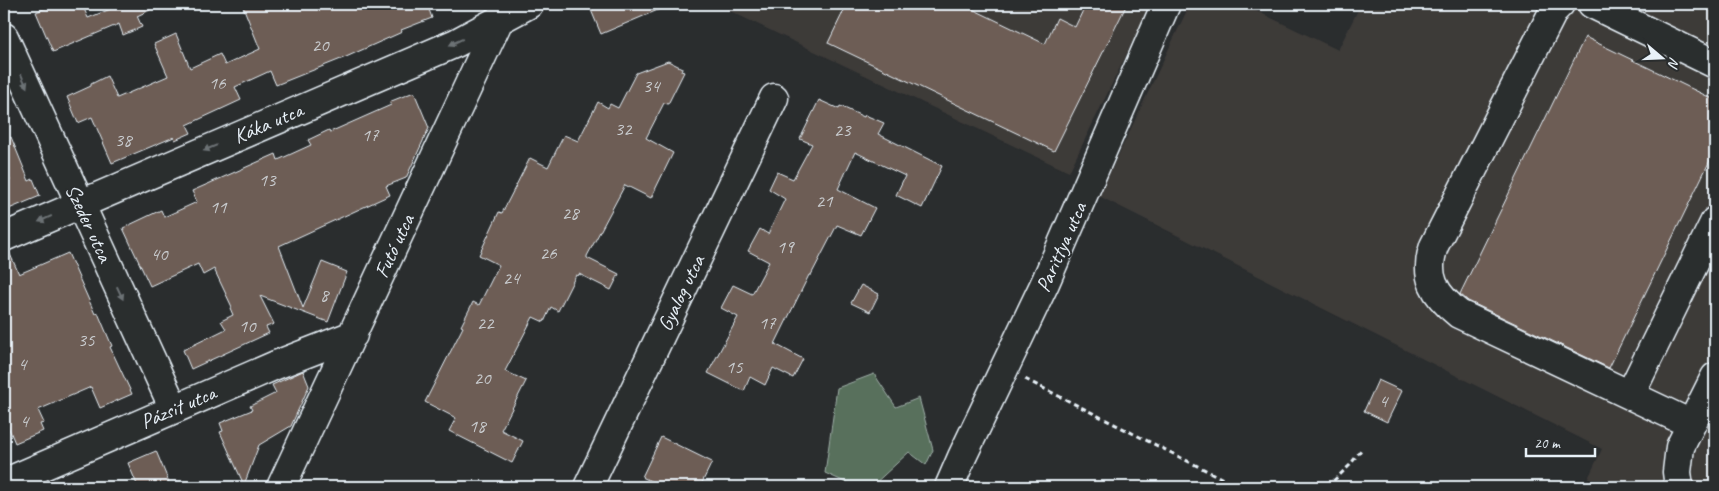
<svg xmlns="http://www.w3.org/2000/svg" width="1719" height="491" font-family="Caveat,sans-serif">
<rect width="100%" height="100%" fill="#2a2d2e"/>
<filter id="ink" filterUnits="userSpaceOnUse"><feTurbulence type="fractalNoise" baseFrequency=".02" numOctaves="2"/><feDisplacementMap in="SourceGraphic" scale="10" xChannelSelector="R" yChannelSelector="G"/><feConvolveMatrix kernelMatrix="1 2 1 2 8 2 1 2 1" color-interpolation-filters="sRGB"/></filter>
<g filter="url(#ink)">
<!-- built -->
<path fill="#3e3b39" d="M715 4H1151L1069 172Z
M1190 4H1242L1338 50 1361 4H1715V487H1584L1602 449 1099 196Z"/>
<!-- green -->
<path fill="#59705c" stroke="#a0b0aa" d="M874 374 896 407 919 398 933 450 926 465 909 452 871 487H856L825 473 837 388Z"/>
<!-- building -->
<path fill="#6d5d54" stroke="#e8f1f8" d="M56 4H82L88 18 123 4H148L150 10 137 16 142 27 123 35 119 24 53 52 36 12Z
M242 4H427L432 18 401 30 402 32 346 57 276 85 270 71 235 87 241 100 187 125 191 133 175 140 174 137 112 163 92 117 78 123 67 97 91 86V84L107 76 117 98 168 76 154 44 176 34 190 68 220 54 225 65 260 49Z
M607 4H672L601 34 591 10Z
M847 4H962L1045 44 1057 18 1075 27 1086 4H1127L1054 151 828 43Z
M1585 37 1715 100V150L1609 368 1468 301 1460 294Z
M668 61 682 68 681 71 684 72 668 104 664 103 646 138 673 153 651 198 625 185 587 256V258L619 274 611 290 579 274 578 276 576 275 558 311 551 307 544 322 533 317 505 371 526 381 501 430 523 441 512 463 449 431 456 418 425 402 463 327 461 326 473 302 479 305 499 265 479 255 499 212 502 213 530 158 548 167 564 135 578 141 598 102 608 108 610 104 618 108 636 73Z
M414 92 429 128 406 178 386 186 390 195 279 246 303 308 322 262 347 272 328 322 260 296 274 324 266 327 269 333 191 369 183 350 226 329 221 321 233 315 230 308 232 307 214 269 203 275 198 264 150 286 123 228 161 210 164 217 197 202 192 191 276 154 278 160 311 145 308 140 329 130 330 132 391 105 389 102Z
M819 100 839 109 840 106 864 117 865 115 884 123 878 134 942 166 922 208 896 195 905 176 855 152 838 189 875 208 861 235 837 225 811 275H809L775 344 803 359 793 378 773 368 765 385 750 377 744 391 708 373 738 317 721 308 733 285 752 294 769 262 748 251 760 229 768 234 785 199 769 189 777 172 793 179 812 144 800 139Z
M11 137 29 181 33 179 40 196 4 211V182L10 180 4 163V140Z
M4 252H9L19 274 68 253 95 314 98 313 112 346 110 347 132 394 100 408 91 387 38 410 44 423 40 424 43 431 15 443 4 417Z
M861 285 879 294 870 312 851 303Z
M303 371 309 386 291 426 259 445 244 485 220 432 223 431 220 423 252 410 250 406 276 393 272 385Z
M1378 380 1402 391 1387 422 1364 411Z
M661 437 712 462 700 487H663L642 477Z
M156 451 171 487H138L128 463Z"/>
<g fill="none" stroke-linecap="round" stroke-linejoin="round">
<defs>
<path id="minor" d="M1560 4 1554 10 1434 246C1423 277 1435 295 1459 314L1691 424
M1592 4 1715 64
M4 37 174 409
M4 237 456 43 529 4
M1630 395 1715 221
M4 483 276 365 353 335
M281 487 500 18
M588 487 774 98
M949 487 962 457 1045 283 1166 4
M1679 487 1677 472 1680 447 1715 377"/>
</defs>
<!-- minor casing -->
<use href="#minor" stroke="#e8f1f8" stroke-width="31"/>
<!-- path -->
<path stroke="#e8f1f8" stroke-width="3" stroke-dasharray="5 4" stroke-linecap="butt" d="M1025 379 1239 487
M1327 487 1350 465 1361 450"/>
<!-- minor -->
<use href="#minor" stroke="#2a2d2e" stroke-width="28"/>
</g>
<!-- one-way arrows -->
<defs><path id="oneway-solid" d="M-6-.8H1V-3.2L6.5 0L1 3.2V.8H-6Z" transform="scale(1.25)"/></defs>
<g fill="#6c7275">
<use href="#oneway-solid" transform="translate(456 42) rotate(155)"/>
<use href="#oneway-solid" transform="translate(24 81) rotate(66)"/>
<use href="#oneway-solid" transform="translate(210 148) rotate(157)"/>
<use href="#oneway-solid" transform="translate(45 219) rotate(156)"/>
<use href="#oneway-solid" transform="translate(120 293) rotate(65)"/>
</g>
</g>
<g text-anchor="middle" dominant-baseline="central" stroke-width="4" stroke-linejoin="round" paint-order="stroke">
<!-- number labels -->
<g font-size="19" fill="#c9cccf">
<text x="320" y="45">20</text>
<text x="217" y="83">16</text>
<text x="651" y="86">34</text>
<text x="623" y="129">32</text>
<text x="842" y="130">23</text>
<text x="370" y="135">17</text>
<text x="123" y="140">38</text>
<text x="267" y="180">13</text>
<text x="824" y="201">21</text>
<text x="218" y="207">11</text>
<text x="570" y="213">28</text>
<text x="785" y="247">19</text>
<text x="548" y="253">26</text>
<text x="159" y="254">40</text>
<text x="511" y="278">24</text>
<text x="324" y="295">8</text>
<text x="485" y="323">22</text>
<text x="767" y="323">17</text>
<text x="247" y="326">10</text>
<text x="86" y="340">35</text>
<text x="22" y="364">4</text>
<text x="734" y="367">15</text>
<text x="482" y="378">20</text>
<text x="1383" y="401">4</text>
<text x="24" y="421">4</text>
<text x="477" y="426">18</text>
</g>
<!-- street labels -->
<g font-size="21" fill="#e8f1f8" stroke="#2a2d2e">
<text transform="translate(268 123) rotate(-23)">Káka utca</text>
<text transform="translate(89 223) rotate(65)">Szeder utca</text>
<text transform="translate(394 246) rotate(-65)">Futó utca</text>
<text transform="translate(1061 247) rotate(-66)">Parittya utca</text>
<text transform="translate(681 293) rotate(-64)">Gyalog utca</text>
<text transform="translate(178 407) rotate(-23)">Pázsit utca</text>
</g>
</g>
<!-- margin -->
<rect width="1719" height="491" fill="none" stroke="#2a2d2e" stroke-width="20"/>
<rect x="10" y="10" width="1699" height="471" fill="none" stroke="#e8f1f8" stroke-width="2" filter="url(#ink)"/>
<!-- north arrow -->
<g transform="translate(1662 58) rotate(109)" stroke="#2a2d2e" stroke-width="4" paint-order="stroke">
<path d="M0-4L9 19L0 12L-9 19Z" fill="#e8f1f8"/>
<text y="-8" font-size="14" font-weight="bold" text-anchor="middle" fill="#e8f1f8">N</text>
</g>
<!-- scale -->
<path d="M1526 448v8h69v-8" fill="none" stroke="#e8f1f8" stroke-width="2.5"/>
<text x="1534" y="448" font-size="15" fill="#e8f1f8" stroke="#2a2d2e" stroke-width="4" paint-order="stroke">20 m</text>
</svg>
